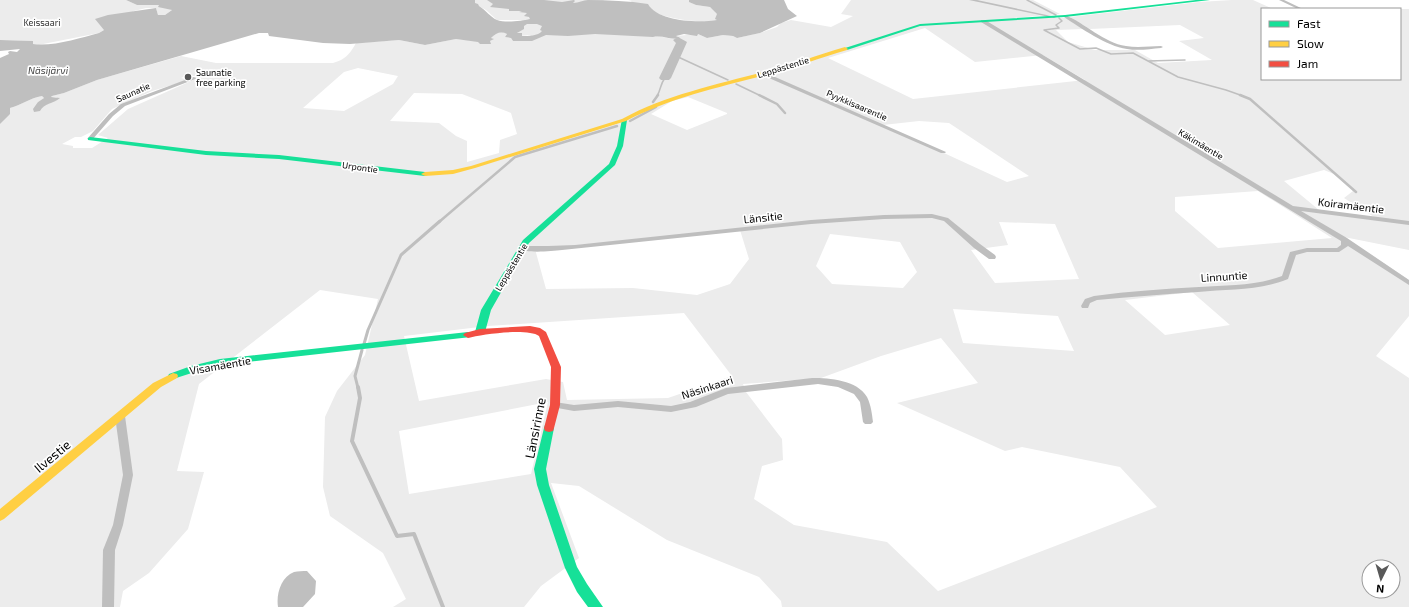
<svg xmlns="http://www.w3.org/2000/svg" width="1409" height="607" font-family="'Exo 2',sans-serif">
<rect width="100%" height="100%" fill="#fff"/>
<!-- green -->
<path fill="#ececec" fill-rule="evenodd" d="M0 0H126L137 5H160L172 10 165 15H158L156 8H146L134 11 99 33 38 45 33 44V41L0 40Z
M474 0H603L653 37C664 35 672 41 680 39L676 36 698 34 707 38 723 35 733 36 737 38 760 33 777 27 781 23 791 20 831 27 853 16 841 14 851 0H1033L1060 14 1013 18H1067L1084 29 1056 30 1068 42 1095 50H1135L1158 63 1212 60 1179 41 1204 38 1180 25 1090 29 1070 17 1199 2 1232 0H1253L1273 9H1262V79H1400V9H1349H1409V250L1344 237 1409 280V316L1376 356 1409 378V607H782L781 601 759 577 667 540 579 486 551 483 579 558 541 586 524 607H393L406 599 383 553 330 516 323 487 325 417 337 391 365 355 378 299 320 290 199 384 177 471 204 472 188 529 149 573 123 591 120 607H0V124L9 114 10 108C21 105 30 98 42 96L44 98 38 102 41 108 44 105 53 102 57 97H51L52 96 64 93 97 80 181 56 216 63H333C346 59 349 55 356 43L399 40 425 45 456 39 489 42 493 39 491 38C496 33 501 30 507 34L505 37 511 38 513 41C521 41 525 41 531 35L520 36 517 33 523 28 524 20H497L486 10 475 4ZM925 28 975 62 1043 55 1085 80 913 99 828 58ZM358 68 398 76 393 84 344 111 303 108 344 72ZM188 75 200 77 128 109 98 135 108 138 92 148H73V146L62 144 75 137H81L93 131 112 109 152 91 189 80 181 78ZM414 93 462 94 511 113 517 134 500 140 499 153 467 162V141L456 136 439 123 390 121ZM688 97 727 113V114L687 130 651 114 672 101ZM919 121 949 123 1029 176 1007 182 883 125ZM1324 170 1334 174 1353 191 1344 198 1374 217 1319 210 1284 181ZM1258 191 1332 238 1218 248 1175 211V197ZM999 222 1055 224 1079 279 995 283 971 250 1008 245ZM740 230 749 259 730 284 697 295 633 288 546 289 535 249ZM830 234 900 242 917 272 903 288 832 284 816 266ZM1192 292 1230 325 1165 335 1125 300ZM953 309 1058 316 1074 351 963 343ZM684 313 732 376 668 398 567 400 563 382 546 379 419 401 404 336 488 326ZM941 338 978 383 897 403 1005 451 1022 447 1120 467 1157 507 938 591 887 542 794 525 754 499 762 466 783 460 782 439 746 392 743 384 821 378 881 356ZM548 402 531 474 409 494 399 431ZM1369 567H1393V591H1369Z
M628 0H689L690 2 696 5 710 7 717 14 718 20C686 25 657 14 627 4L632 1Z"/>
<!-- water -->
<path fill="#bfbfbf" fill-rule="evenodd" d="M126 0H475V3L478 4 479 6C486 10 490 17 497 20 505 23 522 21 530 19L529 17 524 16 527 13 519 12 522 11H509V9L490 7 493 4 487 0H544L562 2 574 0 575 1 573 3C579 3 583 0 588 0 609 0 628 1 648 4 658 22 699 23 717 20L715 19 717 14 710 7 696 5 689 2V0H784L788 9 797 16 760 33 737 38 733 36 723 35 707 38 698 34 697 36 684 34 676 36 680 38C673 41 664 35 653 37L595 34 568 36 546 35 532 41H513L511 38 505 37 507 34C501 31 496 33 491 38L494 39 490 41 491 44H480L478 42 456 39 425 45 399 40 350 44 323 43 269 36 268 33H259L97 80 64 93 52 96 51 97 60 98C53 104 44 103 40 111L34 112 33 109 38 102 44 98 42 96C30 98 21 105 10 108V114L0 124V58L9 54 8 52 10 51 17 52 20 49 0 51V40L33 41V44C52 47 80 38 99 33L104 30 95 19 108 15 156 8 158 15H165L172 10 158 7 159 5H137ZM527 24H537L542 26 540 30 542 31C538 36 528 36 522 36V33H517L524 29V26Z
M307 571 316 581 315 594 303 607H278C276 594 281 577 294 572 298 571 303 571 307 571Z"/>
<g fill="none" stroke-linecap="round" stroke-linejoin="round">
<!-- stream-far3 -->
<path stroke="#bfbfbf" stroke-width="1.5" d="M1027 0 1056 15
M1059 18 1062 21 1056 25 1059 28 1044 30 1080 49 1096 48 1111 54 1133 53 1178 77 1226 90 1243 96
M676 56 728 80
M1148 61 1185 60
M736 84 761 96
M657 96C661 90 660 84 665 78"/>
<!-- stream-far2 -->
<path stroke="#bfbfbf" stroke-width="2.5" d="M759 95 777 104 785 113
M1240 95 1250 99 1356 192
M653 102 658 95
M630 121 656 107
M439 222 515 157 617 126"/>
<!-- stream-far1 -->
<path stroke="#bfbfbf" stroke-width="3" d="M364 344 368 330 401 255 440 221
M358 388 355 376 362 350"/>
<!-- stream -->
<path stroke="#bfbfbf" stroke-width="4" d="M358 387 360 398 352 441 397 536 414 534 443 607"/>
<!-- river -->
<path fill="#bfbfbf" fill-rule="evenodd" d="M678 37 687 42 671 78 669 80H661L659 78 676 43 673 40Z"/>
<!-- street -->
<path fill="#bebebe" fill-rule="evenodd" d="M969 0H977L1056 17 1054 18Z
M1279 0H1284L1303 9H1298Z
M1065 15C1085 23 1104 43 1126 46 1138 48 1150 46 1161 46L1163 47 1161 48C1150 49 1138 51 1127 49 1106 46 1081 28 1064 17L1063 16Z
M981 20H985L1293 206 1409 221V225L1301 211 1347 238 1409 280V285L1348 246 1339 252H1307L1296 255 1288 279C1259 291 1228 289 1198 292 1164 294 1131 297 1097 300L1090 303 1088 308H1082L1081 306 1085 299 1094 296C1129 291 1164 289 1199 287 1227 285 1255 286 1282 276L1290 252 1307 248H1337L1341 245V241L981 22Z
M762 73H766L946 152 945 153H941L762 75Z
M193 77 198 78 125 106 113 116 92 140 87 139 109 114 121 104Z
M932 214 948 218 980 244 995 255 996 257 995 259H989L974 248 944 221 932 218 884 219 811 224 562 250C551 251 526 254 518 248L522 246H548L575 245 811 220 884 215Z
M812 378C830 378 857 380 867 397 871 405 872 414 873 422L871 424H865L863 422 860 402 854 394 838 387 818 384 728 394 696 407 671 412 618 407 574 411 552 407 550 405 552 403 555 402 574 405 618 401 671 406 690 402 726 388Z
M120 413 123 414 125 416 133 475 123 525 115 550 114 607H102L103 550 113 525 123 475 115 416 117 414Z"/>
<!-- fast -->
<path fill="#16e098" fill-rule="evenodd" d="M1196 0H1210L1065 17 920 26 847 50 842 49 920 24 1065 15Z
M622 119 627 120 623 146 615 165 529 243 491 310 485 332 480 335 477 334 475 332 481 310 523 240 609 164 617 146Z
M90 137 206 151 279 155 425 172 429 174 425 176 279 159 206 155 88 140V138Z
M468 332 471 333 473 335 471 337 220 365 198 371 173 379 169 378 168 376 169 374 191 366 220 359Z
M549 424 553 425 554 428 546 469 549 485 577 567 587 584 603 607H588L577 592 565 568 537 485 534 469 544 428 545 425Z"/>
<!-- slow -->
<path fill="#ffcf43" fill-rule="evenodd" d="M845 47 848 49 847 50C820 58 793 68 765 75 717 88 670 98 626 121L475 168 453 174 425 176 421 174 425 172 453 170 471 166 622 119C666 95 715 85 763 72 791 65 818 55 845 47Z
M173 373 177 374 178 376 177 378 161 387 4 519 0 521V509L153 383Z"/>
<!-- jam -->
<path fill="#f24e42" fill-rule="evenodd" d="M530 326 540 328 546 332 561 367 560 405 554 428 553 431 549 432 545 431 544 428 550 405 551 367 539 336C528 328 482 334 468 338L463 335 465 333 480 329Z"/>
</g>
<!-- markers -->
<circle fill="#595959" stroke="#fff" stroke-width="1.5" cx="188" cy="77" r="4"/>
<g text-anchor="middle" dominant-baseline="central" stroke-width="3.5" stroke-linejoin="round" paint-order="stroke">
<!-- far-park labels -->
<g font-size="9" fill="#333" stroke="#fff">
<text x="42" y="22">Keissaari</text>
</g>
<!-- far-street labels -->
<g font-size="9" fill="#000" stroke="#fff">
<text transform="translate(783 67) rotate(-17)">Leppästentie</text>
<text transform="translate(133 92) rotate(-24)">Saunatie</text>
<text transform="translate(857 105) rotate(23)">Pyykkisaarentie</text>
<text transform="translate(1201 144) rotate(31)">Käkimäentie</text>
<text transform="translate(360 167) rotate(8)">Urpontie</text>
<text transform="translate(511 267) rotate(-59)">Leppästentie</text>
</g>
<!-- far-poi labels -->
<g font-size="9" fill="#000" stroke="#fff" text-anchor="start">
<text x="196" y="72">Saunatie<tspan x="196" dy="10">free parking</tspan></text>
</g>
<!-- far-water labels -->
<g font-size="10" font-style="italic" fill="#444" stroke="#fff">
<text x="48" y="70">Näsijärvi</text>
</g>
<!-- street labels -->
<g font-size="11" fill="#000" stroke="#fff">
<text transform="translate(1351 205) rotate(7)">Koiramäentie</text>
<text transform="translate(763 217) rotate(-6)">Länsitie</text>
<text transform="translate(1224 276) rotate(-4)">Linnuntie</text>
<text transform="translate(220 365) rotate(-10)">Visamäentie</text>
<text transform="translate(707 387) rotate(-18)">Näsinkaari</text>
</g>
<!-- near-street labels -->
<g font-size="13" fill="#000" stroke="#fff">
<text transform="translate(535 428) rotate(-79)">Länsirinne</text>
<text transform="translate(52 456) rotate(-40)">Ilvestie</text>
</g>
</g>
<!-- legend -->
<rect x="1261" y="8" width="140" height="72" fill="#ffffff" stroke="#999999"/>
<rect x="1269" y="21" width="20" height="6" fill="#16e098" stroke="#999999"/>
<text x="1297" y="28" font-size="12" fill="#000000">Fast</text>
<rect x="1269" y="41" width="20" height="6" fill="#ffcf43" stroke="#999999"/>
<text x="1297" y="48" font-size="12" fill="#000000">Slow</text>
<rect x="1269" y="61" width="20" height="6" fill="#f24e42" stroke="#999999"/>
<text x="1297" y="68" font-size="12" fill="#000000">Jam</text>
<!-- north arrow -->
<g transform="translate(1381 579) rotate(185)"><circle r="19" fill="#ffffff" stroke="#999999"/>
<path d="M0-3L7 15L0 10L-7 15Z" fill="#595959"/>
<text y="-6" font-size="11" font-weight="bold" text-anchor="middle" fill="#000000">N</text>
</g>
</svg>
